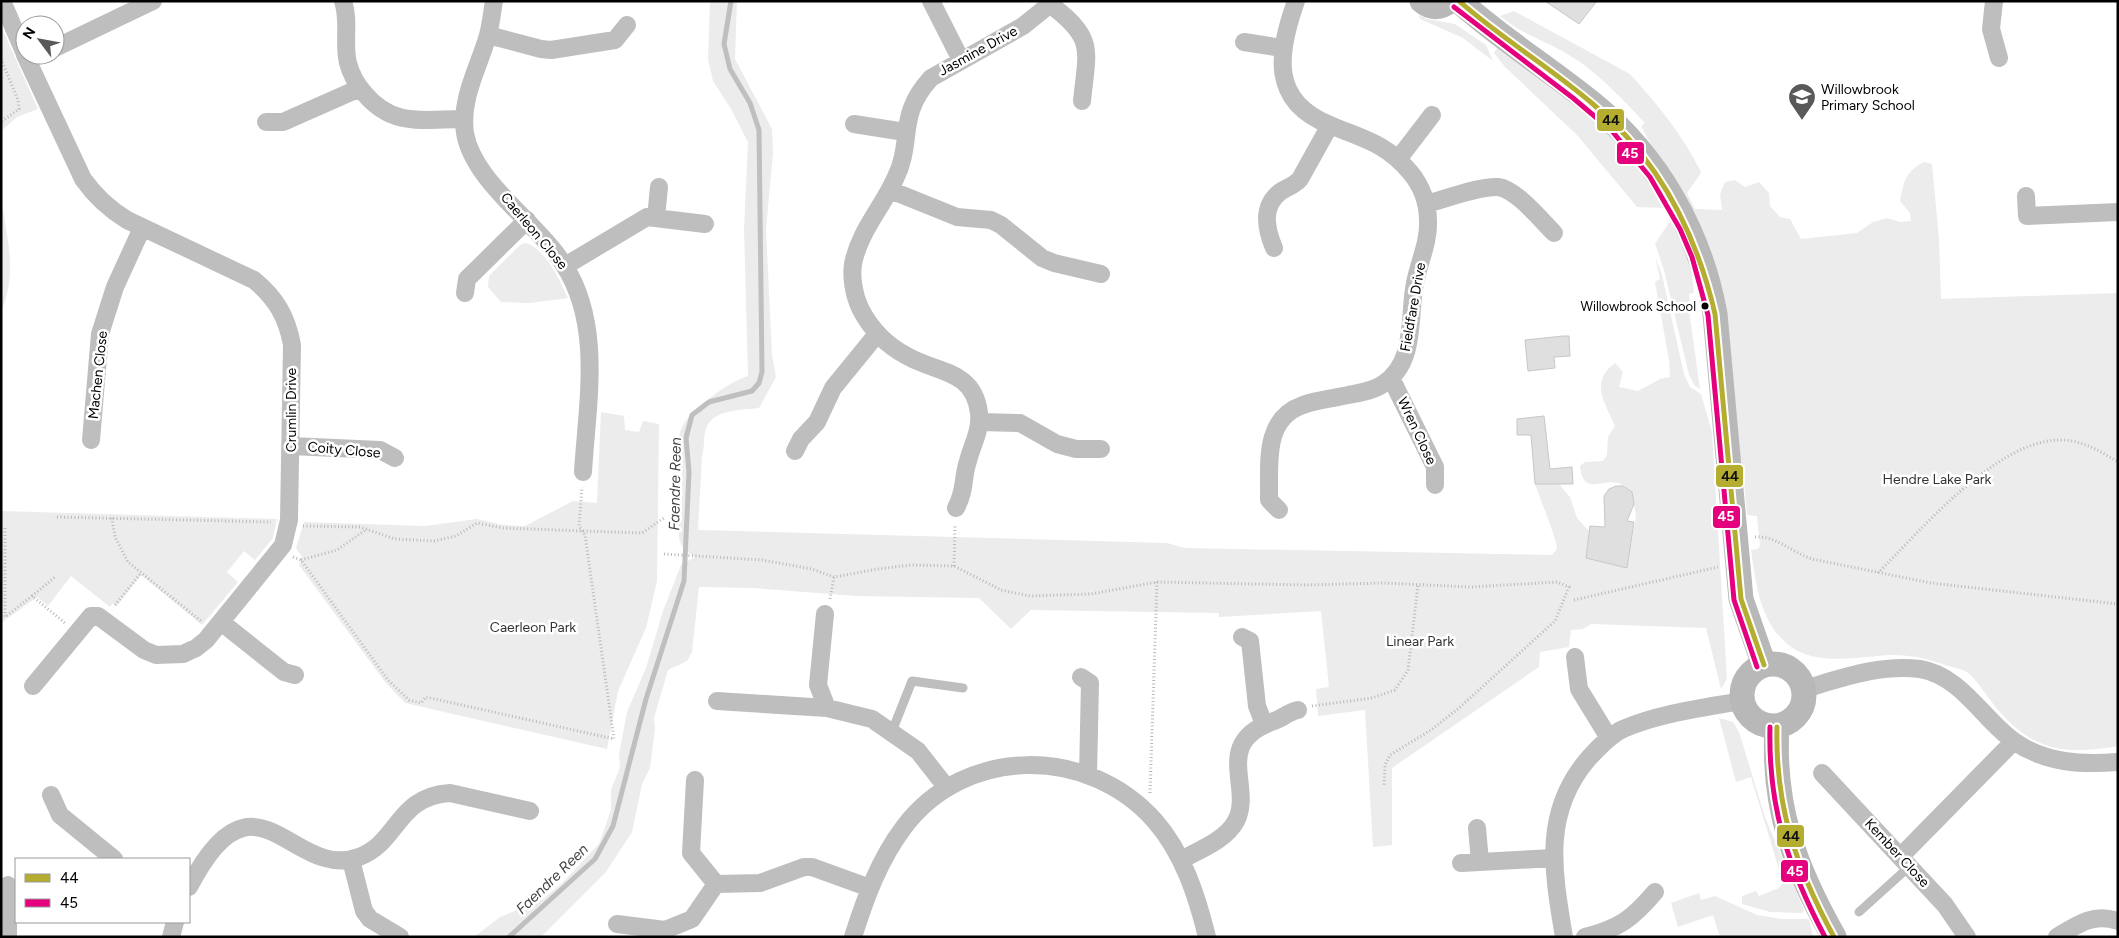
<svg xmlns="http://www.w3.org/2000/svg" width="2119" height="938" font-family="Figtree,sans-serif">
<rect width="100%" height="100%" fill="#fff"/>
<!-- green -->
<path fill="#ececec" d="M710 1H737L735 59 772 129 773 153 766 229 772 355 776 377 759 408C743 410 712 409 706 429 703 438 705 446 702 456L698 530 1167 543 1185 548 1552 555C1554 552 1556 551 1557 548 1558 543 1538 493 1535 484H1559L1570 497 1577 518 1589 531 1586 558 1627 568 1636 517 1632 492C1628 489 1623 485 1618 483 1602 479 1583 496 1580 466L1585 462 1603 461 1607 455 1608 437 1615 426C1605 403 1589 382 1615 363L1623 372 1619 387 1638 391 1660 379 1670 377 1669 360 1655 282 1660 279 1655 256 1662 275 1684 374 1690 387 1701 394 1712 432 1727 679 1721 689 1706 628 1591 624 1583 629 1571 630 1569 647 1540 652 1539 667 1392 768V845L1373 847 1365 710 1318 716 1316 689 1329 687 1321 611 1219 617V613L1031 610 1011 629 979 598 856 596 753 588 699 587 692 652 687 661 668 670 654 718 655 729 650 768 642 784 632 832 606 872 543 935 538 937H474L500 917 542 900 563 882 599 844 611 810V790L620 767 619 754 627 712 646 668 663 611 681 565 695 557C689 552 682 550 680 541 674 518 684 495 682 472 681 456 675 442 682 427 691 409 730 381 748 376L744 229 748 142 731 109 713 81 708 59Z
M1514 11 1630 74C1657 104 1682 134 1700 170L1701 173 1687 193 1695 209 1722 210 1720 194 1725 182 1735 180 1745 187 1759 182 1769 193 1770 206 1780 217 1790 219 1801 239 1857 233 1873 222 1887 218 1900 222 1911 221 1910 213 1900 201C1904 181 1905 172 1924 162L1932 164 1939 239 1941 299 2118 293V746C2061 756 2031 750 1994 705 1986 695 1977 680 1967 672 1961 669 1952 667 1945 665 1929 659 1911 655 1893 655 1860 656 1818 667 1790 646 1760 624 1756 584 1751 550L1758 549 1760 546 1757 516 1747 515 1744 483 1740 481 1730 358 1662 165 1641 126 1645 123C1622 99 1596 70 1567 54 1544 40 1521 34 1500 16Z
M1419 15 1427 19 1455 24 1486 45 1493 61 1463 38 1420 19Z
M1 26 38 109 17 117 1 131Z
M1497 48 1601 123 1660 192 1690 255 1694 293 1689 294 1690 303H1688L1700 389 1695 386 1689 375 1664 270 1655 244 1670 221 1664 208 1637 207 1577 135 1505 67 1494 53Z
M1 199C7 237 18 274 1 311Z
M525 243C546 248 559 280 568 298L530 303 501 302 488 287 489 276 520 245Z
M601 412 624 416 625 430 639 432 643 421 659 424 657 581 646 628 618 691 607 749 405 703 385 682 299 565 302 557 296 548 304 522 425 526 477 519 504 525 525 526 573 501 597 503Z
M1 511 277 519 273 538 255 560 244 551 227 572 238 582 202 625 141 575 117 606 113 603 110 607 71 576 48 606 37 597 1 623Z
M1719 718 1733 722 1739 732 1765 817 1804 910 1802 913 1770 912 1742 904V896L1756 891 1759 896 1779 888 1783 883 1751 777 1736 782Z
M1699 893 1701 900 1715 896 1757 915 1781 919H1809L1813 937H1720L1713 915 1678 927 1671 903Z"/>
<g fill="none" stroke-linecap="round" stroke-linejoin="round">
<!-- stream -->
<path stroke="#bfbfbf" stroke-width="5" d="M509 937 595 859 613 826 646 699 684 581 689 472 686 438 692 415 709 402 752 391 759 383 762 372 759 130 750 103 730 69 724 44 731 1"/>
</g>
<!-- building -->
<path fill="#dfdfdf" stroke="#c7c7c7" d="M1545 1H1597L1579 24Z
M1563 336H1569L1570 356 1554 357 1555 368 1528 371 1525 340Z
M1544 416 1550 469 1572 467 1573 484H1535L1531 435H1517V419Z
M1616 486H1623L1632 492 1634 504 1627 521 1634 522 1627 568 1586 558 1590 526 1605 527 1604 496 1609 489Z"/>
<g fill="none" stroke-linecap="round" stroke-linejoin="round">
<!-- path -->
<path stroke="#b9b9b9" stroke-width="3" stroke-dasharray="1 2.5" stroke-linecap="butt" d="M1 59 18 100 19 109 1 122
M57 517 271 522
M112 518 115 537 128 562 201 621
M303 526 360 527 395 539 434 541 456 536 477 523 503 528 642 533 664 518
M5 528V617L32 596 65 623
M1755 537C1775 535 1793 553 1812 559L1931 583 2118 604
M664 554 762 560 812 569 834 577 878 569 911 565 954 566 1001 590 1030 596 1091 594 1157 582 1306 585 1383 583 1471 587 1557 582 1569 587 1555 621 1459 708 1431 730 1390 755 1385 765 1384 787
M293 557 301 560 388 680 409 700 421 703 426 697 614 739 585 535 579 526 582 487
M301 560 337 550 367 529
M954 566 955 524
M1878 573C1921 530 1995 442 2058 440 2080 439 2100 451 2118 462
M32 596 55 577
M830 599 834 577
M1574 600 1718 567
M115 605 141 573
M1312 706 1372 698 1395 690 1408 670 1418 585
M1150 793 1157 582"/>
<!-- lane -->
<path stroke="#bebebe" stroke-width="9" d="M891 734 912 681 963 688
M1859 912 1910 866"/>
<!-- street -->
<path stroke="#bebebe" stroke-width="18" d="M2 1 25 54
M343 1C350 22 343 42 348 63 351 74 357 85 364 93 393 128 423 119 464 119
M494 1C492 12 491 24 488 35 479 67 460 98 465 133 473 182 538 223 564 265 603 325 587 404 583 472
M931 1 961 60
M1994 1 1991 29 1999 58
M1051 5C1096 39 1087 50 1082 101
M488 35 541 49 551 50 615 40 627 25
M1244 42 1282 48
M55 48 153 1
M25 55 83 179C95 196 109 209 127 220L254 280C276 298 287 317 292 345L289 520 283 545 275 555 206 640 196 648 183 654 156 655 144 650 98 616H91L33 686
M266 122H283L360 88
M854 124 905 132
M1399 158 1432 115
M890 190 957 217 991 220 1001 225 1042 258 1054 263 1101 274
M2026 196 2027 216 2118 212
M1426 204C1446 199 1478 186 1498 187 1516 189 1541 220 1554 233
M656 218 659 187
M1274 248C1266 229 1261 207 1280 192 1287 187 1294 186 1300 179L1330 125
M565 266 647 217 705 224
M465 293 467 279 527 220
M1391 378 1435 467V485
M980 422 1020 423 1057 444 1076 449H1101
M91 440 100 334 115 287 142 228
M291 446 380 450 395 458
M795 451 801 439 817 422 833 388 877 334
M956 508C966 489 962 479 968 461 972 445 981 431 979 413 974 369 936 373 907 356 886 345 871 330 860 308 854 295 851 278 853 264 859 232 882 208 895 179 914 141 896 116 931 78L1023 26 1054 1
M1279 510 1269 500C1270 466 1262 419 1303 405 1316 400 1330 399 1343 396 1356 393 1372 392 1383 384 1417 362 1408 317 1415 283 1419 262 1429 242 1428 221 1428 203 1421 185 1410 172 1386 143 1363 139 1330 125 1269 101 1278 52 1296 1
M825 614 818 685 827 708
M221 622 284 672 295 675
M1242 637 1250 641 1257 706 1264 724
M1575 657 1579 689 1609 738
M1081 677 1090 683 1088 775
M1804 689C1842 678 1880 664 1920 669 1962 676 1983 720 2015 742 2046 763 2081 765 2118 762
M717 701 827 708 872 719 918 751 947 788
M1822 773 1945 905 1967 937
M695 780 691 853 716 884
M51 795 60 815 114 859
M1477 828 1480 862
M1901 856 2014 741
M351 860 364 911 370 919 400 937
M1181 860C1199 850 1226 840 1236 821 1254 787 1211 743 1274 721 1283 718 1288 712 1298 710
M1461 863 1554 858
M8 885V937
M189 887C256 757 292 882 359 857 398 843 397 796 450 793L530 811
M617 924 665 930 692 919 716 884 760 883 804 867H812L870 888
M171 937 175 922
M853 937C865 899 879 860 904 827 965 746 1088 745 1155 821 1183 853 1197 896 1207 937
M1564 937C1553 871 1542 813 1588 759 1598 748 1610 735 1623 729 1660 713 1703 708 1742 701
M1585 937C1620 928 1632 919 1655 892
M2057 937C2078 924 2093 913 2118 921"/>
<!-- secondary -->
<path stroke="#b8b8b8" stroke-width="25" d="M1422 1C1431 9 1441 8 1450 1
M1459 1C1501 39 1550 69 1594 105 1658 158 1700 232 1715 314L1741 599 1764 665
M1742 695a31 31 0 1 1 62 0a31 31 0 1 1-62 0Z
M1777 727C1772 807 1795 868 1834 937"/>
<defs>
<path id="bus-1" d="M1459 1C1502 39 1551 68 1594 105 1659 160 1696 232 1715 314L1741 599 1764 665
M1777 727C1775 807 1796 867 1834 937"/>
<path id="bus-2" d="M1454 7 1573 98 1612 131 1650 177 1680 229 1692 257 1708 315 1734 600 1757 667
M1770 727C1768 807 1788 867 1825 937"/>
</defs>
<!-- bus-1 casing -->
<use href="#bus-1" stroke="#fff" stroke-width="9"/>
<!-- bus-2 casing -->
<use href="#bus-2" stroke="#fff" stroke-width="9"/>
<!-- bus-1 -->
<use href="#bus-1" stroke="#b4ad2f" stroke-width="5"/>
<!-- bus-2 -->
<use href="#bus-2" stroke="#e5007d" stroke-width="5"/>
</g>
<!-- icons -->
<defs>
<symbol id="school-pin" viewBox="-11 -11 22 30"><path d="M0 17L-7.5 6A9.5 9.5 0 1 1 7.5 6Z" fill="#595959" stroke="#fff"/><path d="M0-5L7-2L0 1L-7-2ZM-4 1L0 2.5L4 1V4Q0 6-4 4Z" fill="#fff"/></symbol>
</defs>
<g fill-rule="evenodd">
<use href="#school-pin" x="1786" y="81" width="32" height="43"/>
</g>
<!-- markers -->
<circle fill="#000" stroke="#fff" stroke-width="2" cx="1705" cy="306" r="4.5"/>
<g text-anchor="middle" dominant-baseline="central" stroke-width="5" stroke-linejoin="round" paint-order="stroke">
<!-- bus labels -->
<g font-size="13" fill="#000" stroke="#fff" text-anchor="end">
<text x="1696" y="306">Willowbrook School</text>
</g>
<!-- street labels -->
<g font-size="14" fill="#000" stroke="#fff">
<text transform="translate(978 51) rotate(-29)">Jasmine Drive</text>
<text transform="translate(534 231) rotate(50)">Caerleon Close</text>
<text transform="translate(1413 307) rotate(-80)">Fieldfare Drive</text>
<text transform="translate(98 375) rotate(-84)">Machen Close</text>
<text transform="translate(291 410) rotate(-90)">Crumlin Drive</text>
<text transform="translate(1417 431) rotate(65)">Wren Close</text>
<text transform="translate(344 450) rotate(5)">Coity Close</text>
<text transform="translate(1897 853) rotate(47)">Kember Close</text>
</g>
<!-- poi labels -->
<g font-size="14" fill="#000" stroke="#fff" text-anchor="start">
<text x="1821" y="89">Willowbrook<tspan x="1821" dy="16">Primary School</tspan></text>
</g>
<!-- park labels -->
<g font-size="14" fill="#333" stroke="#fff">
<text x="1937" y="479">Hendre Lake Park</text>
<text x="533" y="627">Caerleon Park</text>
<text x="1420" y="641">Linear Park</text>
</g>
<!-- water labels -->
<g font-size="15" font-style="italic" fill="#444" stroke="#fff">
<text transform="translate(675 484) rotate(-89)">Faendre Reen</text>
<text transform="translate(552 879) rotate(-44)">Faendre Reen</text>
</g>
</g>
<g stroke="#fff" stroke-width="2">
<rect x="1596" y="108" width="29" height="24" rx="5" fill="#b4ad2f"/>
<rect x="1616" y="141" width="29" height="24" rx="5" fill="#e5007d"/>
<rect x="1715" y="464" width="29" height="24" rx="5" fill="#b4ad2f"/>
<rect x="1712" y="505" width="29" height="24" rx="5" fill="#e5007d"/>
<rect x="1776" y="824" width="29" height="24" rx="5" fill="#b4ad2f"/>
<rect x="1780" y="859" width="29" height="24" rx="5" fill="#e5007d"/>
</g>
<g font-size="14" text-anchor="middle" font-weight="bold" fill="#fff">
<text x="1630" y="158">45</text>
<text x="1726" y="521">45</text>
<text x="1795" y="876">45</text>
</g>
<g font-size="14" text-anchor="middle" font-weight="bold" fill="#111">
<text x="1611" y="125">44</text>
<text x="1730" y="481">44</text>
<text x="1791" y="841">44</text>
</g>
<!-- border -->
<rect width="2119" height="938" fill="none" stroke="#000000" stroke-width="5"/>
<!-- legend -->
<rect x="15" y="858" width="175" height="65" fill="#ffffff" stroke="#999999"/>
<rect x="25" y="874" width="25" height="8" fill="#b4ad2f" stroke="#999999"/>
<text x="60" y="883" font-size="15" fill="#000000">44</text>
<rect x="25" y="899" width="25" height="8" fill="#e5007d" stroke="#999999"/>
<text x="60" y="908" font-size="15" fill="#000000">45</text>
<!-- north arrow -->
<g transform="translate(40 40) rotate(302)"><circle r="24" fill="#ffffff" stroke="#999999"/>
<path d="M0-4L9 19L0 12L-9 19Z" fill="#595959"/>
<text y="-8" font-size="14" font-weight="bold" text-anchor="middle" fill="#000000">N</text>
</g>
</svg>
